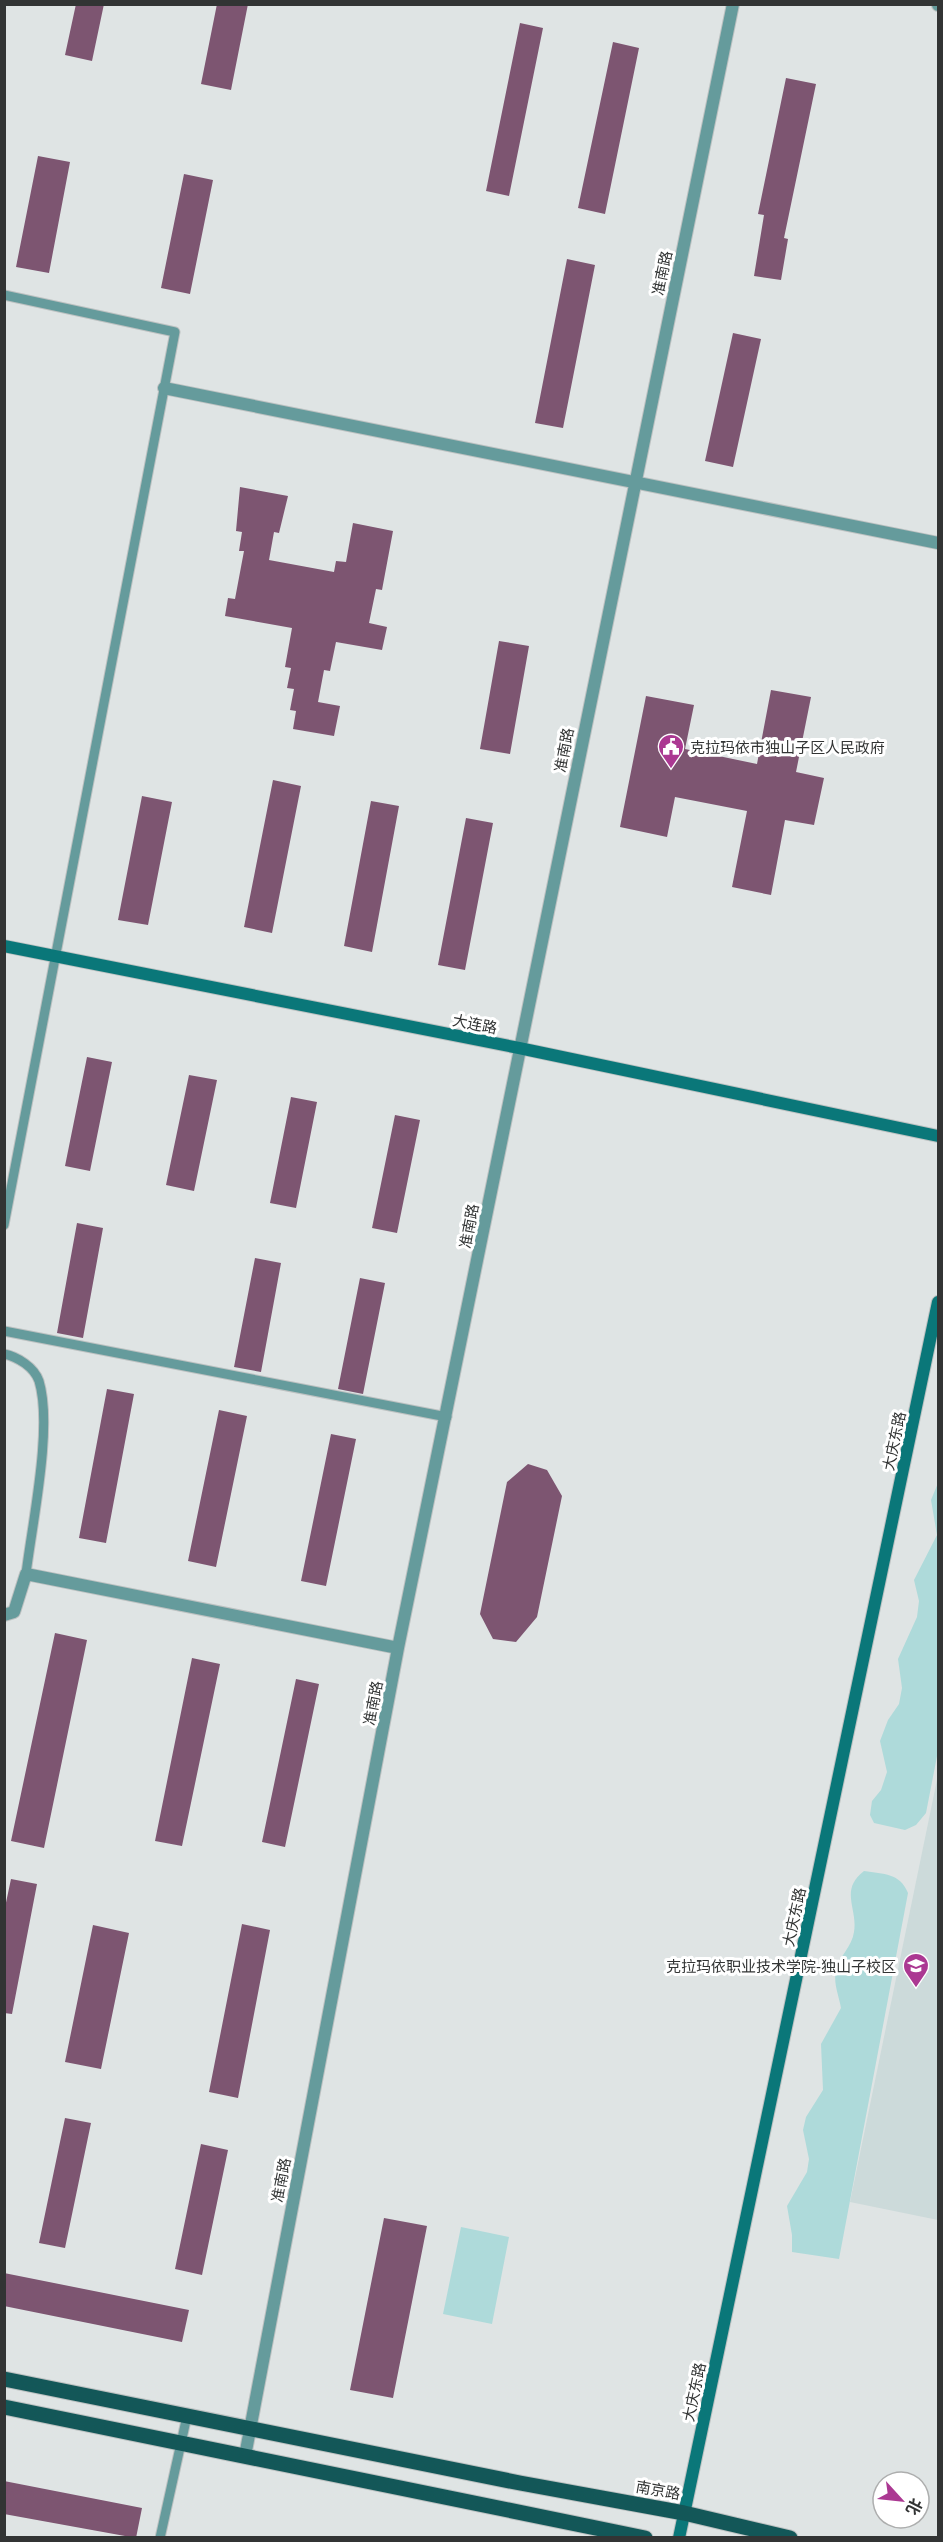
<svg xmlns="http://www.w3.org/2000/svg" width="943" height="2542" font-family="Helvetica,'Noto Sans SC',sans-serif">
<rect width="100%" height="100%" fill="#dfe4e4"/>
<!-- built -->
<path fill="#ccdada" d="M938 1775V2220L850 2202Z"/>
<!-- green -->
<path fill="#aedada" d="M938 1483V1751L926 1813 916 1825 905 1830 874 1823 870 1815 872 1801 881 1790 887 1772 880 1741 888 1720 899 1704 902 1688 898 1659 917 1617 919 1601 914 1580 937 1535 931 1500Z
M864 1871C884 1874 900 1873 908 1893L839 2259 792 2252V2235L787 2206 807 2172 809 2159 803 2130 806 2117 823 2090 821 2044 841 2008C839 1996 833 1983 836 1971 839 1956 852 1947 854 1932 858 1909 839 1890 864 1871Z
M461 2227 509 2237 492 2324 443 2314Z"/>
<!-- building -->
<path fill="#7d5571" d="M76 4H104L92 61 65 55Z
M217 4H248L231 90 201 84Z
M520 23 543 28 509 196 486 191Z
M613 42 639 48 605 214 578 208Z
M786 78 816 84 784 238 788 239 781 280 754 276 764 215 758 214Z
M38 156 70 162 49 273 16 267Z
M184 174 213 180 190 294 161 288Z
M567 259 595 265 563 428 535 423Z
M733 333 761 339 733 467 705 461Z
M240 487 288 496 279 533 274 532 269 560 334 572 336 561 346 562 353 523 393 531 382 590 376 589 369 623 387 627 382 650 336 642 330 671 324 670 318 702 340 706 334 736 293 729 296 711 290 710 294 689 287 688 291 668 285 667 292 628 225 616 228 598 235 599 244 551H239L242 532 236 531Z
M499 641 529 646 510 754 480 749Z
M771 690 811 697 796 772 824 778 814 825 785 820 771 895 732 887 747 811 675 797 667 837 620 827 646 696 694 705 685 749 757 764Z
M273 780 301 786 272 933 244 927Z
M142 796 172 802 148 925 118 920Z
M371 801 399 806 372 952 344 946Z
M466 818 493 823 465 970 438 965Z
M87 1057 112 1062 90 1171 65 1166Z
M189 1075 217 1080 194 1191 166 1185Z
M291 1097 317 1102 296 1208 270 1203Z
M395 1115 420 1120 397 1233 372 1228Z
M77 1223 103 1228 83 1338 57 1333Z
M255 1258 281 1263 261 1372 234 1367Z
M360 1278 385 1283 363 1394 338 1389Z
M107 1389 134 1394 106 1543 79 1538Z
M219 1410 247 1416 216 1567 188 1561Z
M331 1434 356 1439 326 1586 301 1581Z
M528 1464 547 1470 562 1496 537 1617 516 1642 493 1639 480 1614 507 1482Z
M55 1633 87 1640 44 1848 11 1841Z
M192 1658 220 1664 182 1846 155 1841Z
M296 1679 319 1684 285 1847 262 1842Z
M11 1879 37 1884 12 2014 4 2013V1912Z
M242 1924 270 1930 238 2098 209 2092Z
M93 1925 129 1933 101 2069 65 2062Z
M65 2118 91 2123 65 2248 39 2243Z
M201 2144 228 2150 202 2275 175 2269Z
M384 2218 427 2226 393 2398 350 2390Z
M4 2273 189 2310 182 2342 4 2306Z
M4 2481 142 2508 136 2538 4 2514Z"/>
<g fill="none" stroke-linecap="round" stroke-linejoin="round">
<defs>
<path id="lane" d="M4 295 175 332 4 1225
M4 1331 447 1417
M4 1354C18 1357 34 1367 39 1381 53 1427 32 1524 26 1574
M160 2538 187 2416"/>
<path id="street" d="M938 4V5
M164 388 938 543
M4 1615 14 1612 26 1574 398 1648
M245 2456 398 1648 733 4"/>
<path id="secondary" d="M4 946 519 1048 938 1136
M679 2538 938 1302"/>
<path id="primary" d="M4 2379 520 2483 684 2513 790 2538
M4 2407 645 2538"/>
</defs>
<!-- lane casing -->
<use href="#lane" stroke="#bcc1c1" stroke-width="11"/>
<!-- street casing -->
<use href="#street" stroke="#bcc1c1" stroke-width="14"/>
<!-- secondary casing -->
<use href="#secondary" stroke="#bcc1c1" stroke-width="14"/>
<!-- primary casing -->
<use href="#primary" stroke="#bcc1c1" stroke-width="17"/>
<!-- lane -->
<use href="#lane" stroke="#659b9c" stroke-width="9"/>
<!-- street -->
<use href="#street" stroke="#659b9c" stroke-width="12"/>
<!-- secondary -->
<use href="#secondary" stroke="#0a7779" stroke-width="12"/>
<!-- primary -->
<use href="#primary" stroke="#135758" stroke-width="15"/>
</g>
<!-- icons -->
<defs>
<symbol id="civic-pin" viewBox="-11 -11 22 30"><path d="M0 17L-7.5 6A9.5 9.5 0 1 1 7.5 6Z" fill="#ab3892" stroke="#fff"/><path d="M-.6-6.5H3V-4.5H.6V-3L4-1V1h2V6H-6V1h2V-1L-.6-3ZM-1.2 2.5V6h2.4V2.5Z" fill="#fff"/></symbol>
<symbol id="university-pin" viewBox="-11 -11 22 30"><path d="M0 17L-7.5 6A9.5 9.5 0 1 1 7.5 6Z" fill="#ab3892" stroke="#fff"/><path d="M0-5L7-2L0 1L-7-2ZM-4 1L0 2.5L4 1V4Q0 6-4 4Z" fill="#fff"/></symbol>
</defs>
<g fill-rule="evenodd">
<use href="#civic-pin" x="656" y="732" width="30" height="40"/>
<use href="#university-pin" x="901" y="1951" width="30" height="40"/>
</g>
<g text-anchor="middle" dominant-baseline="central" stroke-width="6" stroke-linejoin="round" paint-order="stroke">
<!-- street labels -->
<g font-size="15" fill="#323434" stroke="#fff">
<text transform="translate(662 273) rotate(-78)">准南路</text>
<text transform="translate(564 750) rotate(-79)">准南路</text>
<text transform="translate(475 1024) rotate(11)">大连路</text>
<text transform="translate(469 1226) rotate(-79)">准南路</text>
<text transform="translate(894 1441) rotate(-78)">大庆东路</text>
<text transform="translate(373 1703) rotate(-79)">准南路</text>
<text transform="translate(794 1917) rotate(-78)">大庆东路</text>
<text transform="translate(281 2180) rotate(-79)">准南路</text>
<text transform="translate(694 2392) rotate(-78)">大庆东路</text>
<text transform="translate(658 2490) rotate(10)">南京路</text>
</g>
<!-- poi labels -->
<g font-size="15" fill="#323434" stroke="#fff" text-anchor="start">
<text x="690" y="747">克拉玛依市独山子区人民政府</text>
<text x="896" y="1966" text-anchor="end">克拉玛依职业技术学院-独山子校区</text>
</g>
</g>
<!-- border -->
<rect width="943" height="2542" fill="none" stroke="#323434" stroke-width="12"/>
<!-- north arrow -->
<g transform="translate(901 2500) rotate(117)"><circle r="28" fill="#ffffff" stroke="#adaeae" stroke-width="1.5"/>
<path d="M0-4.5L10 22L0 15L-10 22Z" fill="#ab3892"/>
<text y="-9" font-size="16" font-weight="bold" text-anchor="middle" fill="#323434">北</text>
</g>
</svg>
